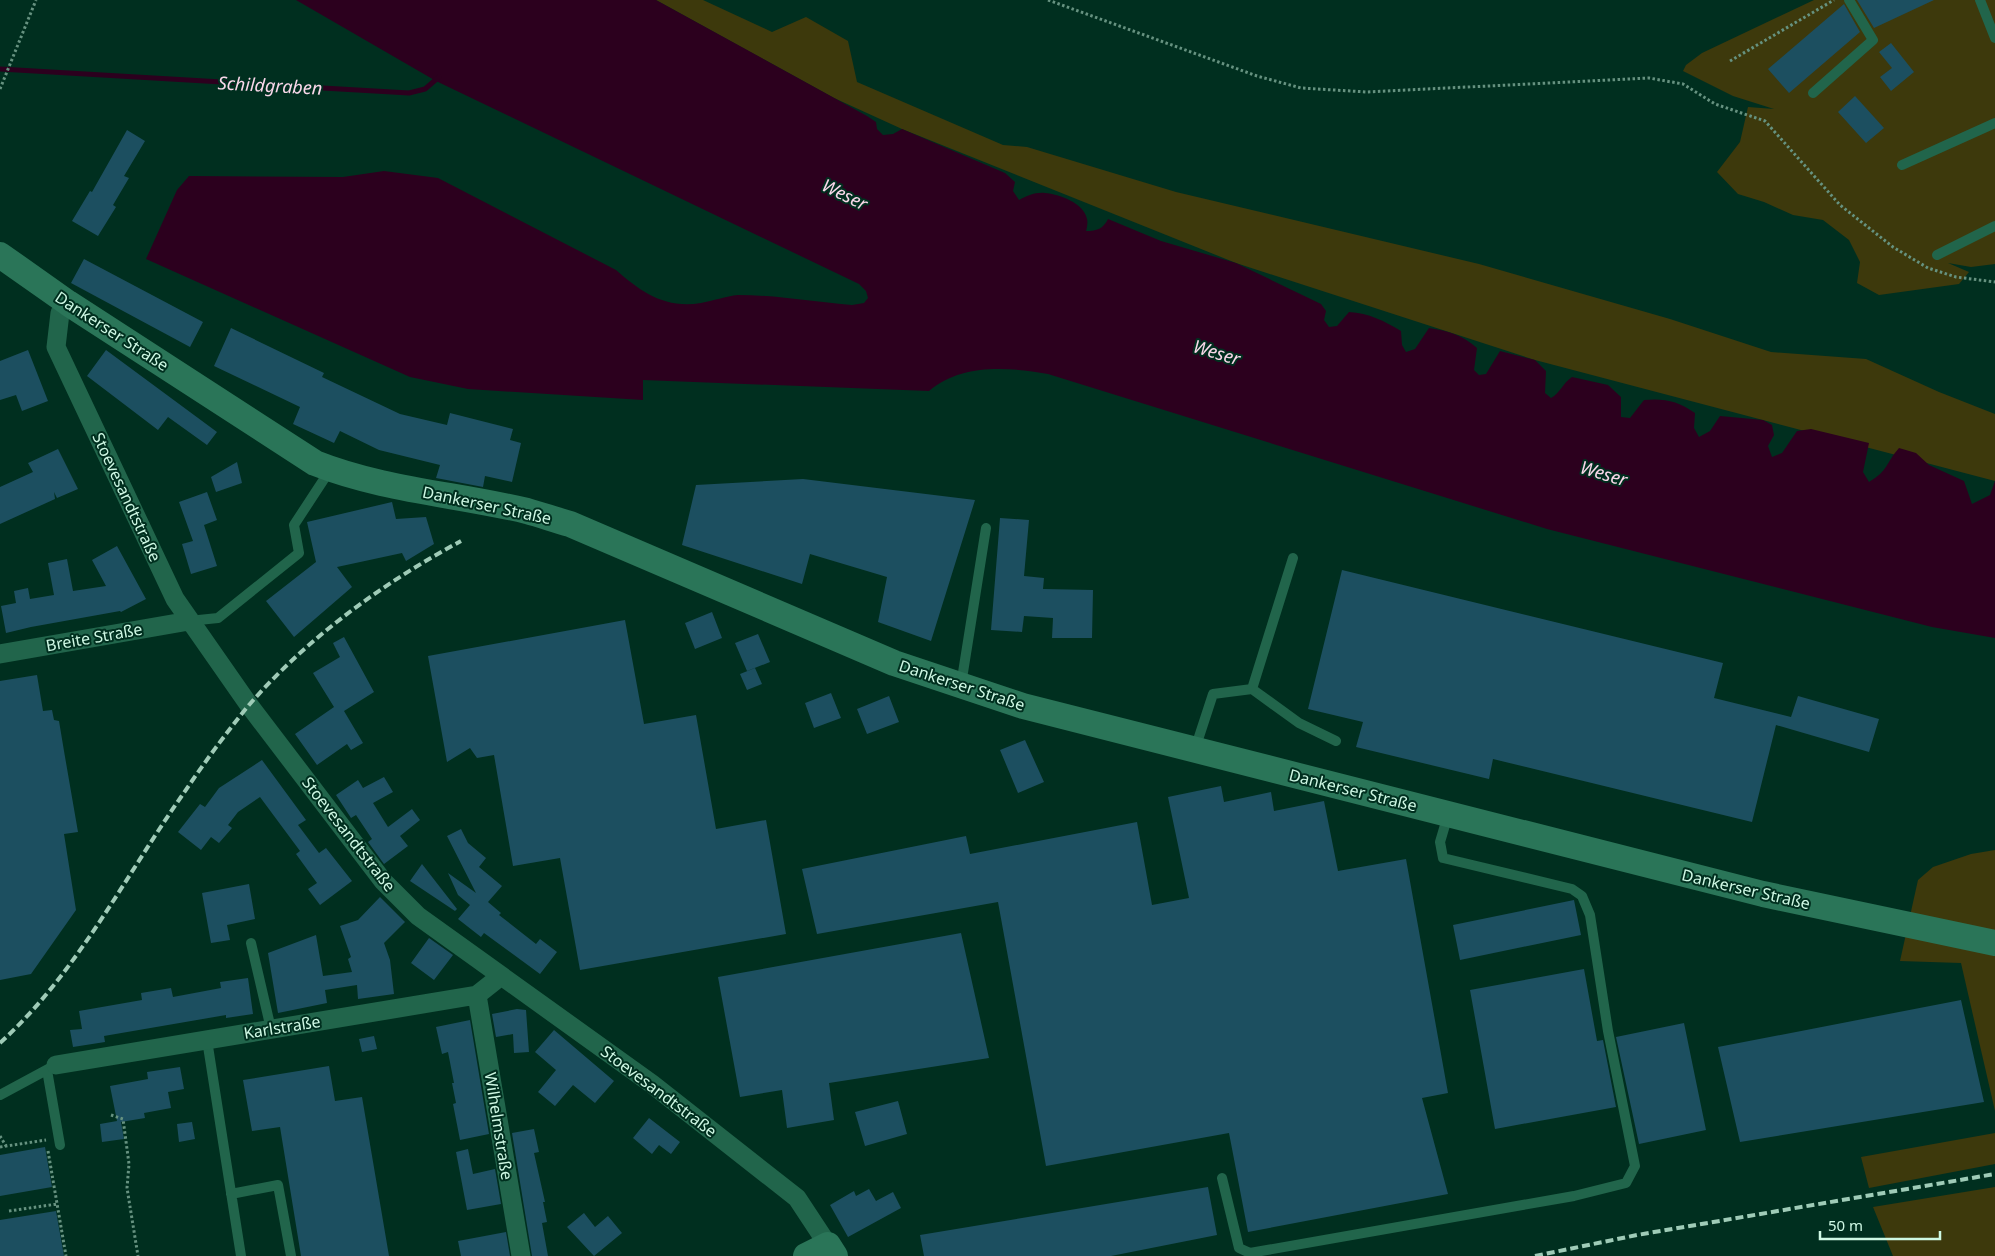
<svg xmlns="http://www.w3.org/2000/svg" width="1995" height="1256" font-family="'Noto Sans',sans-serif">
<rect width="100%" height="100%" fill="#002f1f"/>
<!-- green -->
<path fill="#3d390c" d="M656 0H703L772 32 806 17 848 41 857 82 1003 145 1027 147 1176 192 1479 264 1670 319 1771 352 1866 359 1939 392 1995 414V481L1535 360 1236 263 902 129 834 98Z
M1814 0H1995V264L1971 267 1948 263 1969 272 1959 284 1879 295 1857 283 1860 262 1849 240 1823 220 1793 215 1764 202 1738 194 1717 172 1740 142 1748 107 1774 109 1733 96 1683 71 1686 65 1702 53Z
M1995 850V1111L1961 963 1900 961 1918 880 1933 867 1971 854Z
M1995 1133V1164L1869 1188 1861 1157Z
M1995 1187V1256H1893L1873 1207Z"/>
<!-- water -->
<path fill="#2c001e" d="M296 0H656L867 116 876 122 877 129 883 135 893 134 902 129 1005 173 1015 182 1013 191 1019 200C1027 196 1035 192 1045 193 1059 194 1084 203 1087 219 1088 222 1087 228 1086 231 1097 231 1103 229 1108 219L1161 241 1236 263 1321 304 1326 311 1324 320 1329 327 1337 326 1349 312C1369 313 1384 321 1401 331L1402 345 1406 352 1415 349 1429 328C1449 331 1462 335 1477 348L1474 370 1479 375 1486 374 1500 351 1535 360 1546 371 1545 393 1551 398C1560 393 1563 383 1572 377L1608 385 1621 397V417L1630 418 1644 400C1664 398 1678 401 1695 413L1694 428 1699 437 1710 431 1720 416 1763 420 1772 425 1774 435 1768 446 1772 457 1782 453 1797 431 1811 429 1869 443 1863 472 1869 482C1889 470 1885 464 1899 448L1916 453 1929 465 1964 481 1972 504 1990 495 1995 481V638L1932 627 1547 529 1048 374C1008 367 962 363 929 391L643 380V400L468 389 410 377 146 259 177 190 189 176 343 177 384 171 438 178 616 270C641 292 665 309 701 303 713 301 726 296 738 295 776 295 815 302 852 305L864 303 868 298 866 291 859 284 436 81Z"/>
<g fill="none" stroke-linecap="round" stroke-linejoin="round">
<!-- stream -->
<path stroke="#2c001e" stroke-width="5" d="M0 69 409 93 425 89 439 77"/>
</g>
<!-- building -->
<path fill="#1c4f60" d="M1857 0H1934L1874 28Z
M1844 4 1860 32 1789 93 1768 69Z
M1891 43 1914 72 1891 91 1880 77 1892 68 1879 52Z
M1855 96 1884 128 1866 143 1838 112Z
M127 130 145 141 124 176 129 178 113 205 116 207 98 236 72 221 90 191 92 192Z
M84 259 203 322 190 347 71 283Z
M231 328 324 373 322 377 400 414 447 425 450 413 513 429 510 440 521 443 512 482 485 476 483 487 436 478 440 465 379 450 340 431 334 443 293 424 300 407 214 366Z
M28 350 48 401 22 411 16 395 0 400V361Z
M106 350 217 432 207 445 168 417 158 430 87 376Z
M58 449 78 489 57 498 54 492 55 499 0 524V487L33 472 28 463Z
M237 462 242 483 216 492 211 477Z
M803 479 975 500 931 641 878 622 887 577 810 554 802 584 682 545 696 485Z
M207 492 217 520 204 525 217 566 191 574 182 544 193 541 179 502Z
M392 502 396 519 426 517 434 544 406 561 402 553 337 567 352 587 294 637 266 601 316 562 307 522Z
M1000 518 1029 520 1024 576 1044 578 1043 589 1093 590 1092 638H1052L1053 618 1024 616 1022 632 991 630Z
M117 546 146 599 121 612 120 611 31 627 6 633 1 606 16 603 14 591 28 588 30 599 54 595 48 563 67 559 73 591 106 586 92 560Z
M1342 570 1723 663 1714 698 1791 717 1798 696 1879 719 1869 752 1776 725 1752 822 1493 759 1489 779 1356 747 1363 722 1308 709Z
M712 612 722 638 695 649 685 623Z
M625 620 644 724 696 715 716 829 766 820 786 934 580 970 560 858 513 866 494 755 477 758 470 748 447 762 428 656Z
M758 634 770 662 747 671 735 643Z
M344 637 374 692 344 711 363 743 351 750 347 744 317 765 295 734 334 707 313 673 340 657 333 643Z
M755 668 762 684 747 690 740 674Z
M37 675 43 711 52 710 54 720 59 721 64 751 78 832 64 834 76 910 31 974 0 980V681Z
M831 693 841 718 814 728 805 703Z
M889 696 899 722 867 734 857 709Z
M1025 740 1044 782 1018 793 1000 750Z
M262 760 306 820 298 825 319 853 326 848 352 881 320 905 308 889 317 883 296 854 300 851 260 797 238 812 228 825 232 828 219 843 211 837 201 850 178 832 200 804 205 807 219 788Z
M384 777 393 792 373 803 388 827 412 809 420 820 400 836 408 846 384 864 368 842 372 839 356 815 351 818 336 795 358 780 363 788Z
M1221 786 1224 802 1271 792 1274 811 1324 801 1338 871 1406 859 1448 1093 1422 1098 1448 1194 1248 1232 1229 1133 1046 1166 998 902 817 934 802 869 966 836 970 854 1137 822 1152 905 1189 898 1168 797Z
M461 829 468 843 486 858 479 867 502 886 488 902 501 913 499 915 536 944 540 939 557 952 540 974 484 933 481 937 458 919 470 905 458 895 448 873 476 893 447 836Z
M422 864 457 909 455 911 410 881Z
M249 884 255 919 227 925 230 940 211 943 202 893Z
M380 897 405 922 384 943 390 960 394 994 358 999 357 985 325 990 327 1003 278 1013 268 953 316 935 323 976 352 972 348 959 351 957 340 926 358 920Z
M1574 900 1581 935 1460 960 1453 925Z
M961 933 989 1058 829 1083 834 1120 787 1128 782 1090 740 1097 718 977Z
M429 938 453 955 434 980 411 963Z
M1584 969 1597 1041 1603 1040 1616 1107 1495 1129 1470 990Z
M248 978 253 1014 226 1018V1015L104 1036 105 1042 73 1047 70 1030 82 1029 79 1011 142 1000 141 993 171 988 173 997 221 988 220 982Z
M1961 1000 1984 1102 1740 1142 1718 1047Z
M517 1009 526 1010 529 1052 514 1053 513 1034 496 1037 492 1014Z
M470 1020 489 1134 460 1140 453 1104 456 1103 452 1083H454L448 1052 442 1054 436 1027Z
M1684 1023 1706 1130 1639 1144 1616 1037Z
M554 1030 614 1081 595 1103 573 1085 555 1106 538 1092 556 1070 535 1052Z
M374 1036 377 1049 362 1052 359 1039Z
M329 1066 335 1101 362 1097 389 1256H301L280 1127 252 1131 243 1080Z
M180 1067 184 1089 168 1092 171 1108 144 1113 145 1118 121 1122 124 1139 102 1142 100 1124 117 1121 110 1086 148 1079 147 1072Z
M898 1101 907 1134 865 1146 855 1112Z
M649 1118 680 1142 671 1154 659 1145 652 1154 633 1138Z
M192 1122 195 1139 179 1142 177 1124Z
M534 1129 539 1152 534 1153 545 1202H543L547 1222 542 1223 548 1256H532L512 1133Z
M45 1147 52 1187 0 1196V1155Z
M468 1149 473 1174 495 1169 501 1204 467 1210 456 1152Z
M1208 1187 1217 1235 1111 1256H924L920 1235Z
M869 1189 876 1201 893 1192 901 1208 848 1237 830 1205 854 1191 856 1196Z
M56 1211 64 1256H0V1220Z
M584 1213 595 1227 608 1216 622 1233 594 1256 567 1227Z
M506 1232 510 1256H461L458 1241Z"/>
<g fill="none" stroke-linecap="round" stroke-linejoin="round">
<!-- path -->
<path stroke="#669280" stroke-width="3" stroke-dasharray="2.5 2.5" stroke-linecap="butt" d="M1048 0 1257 76 1301 88 1367 92 1649 78 1683 84 1715 104 1765 121 1840 205 1893 247 1928 268 1956 277 1995 282
M1730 61 1834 0
M0 89 36 0
M111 1115 123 1119 129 1164 127 1188 138 1256
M0 1136 6 1146
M0 1147 46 1140
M48 1151 66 1256
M9 1211 57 1204"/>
<!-- lane -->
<path stroke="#21654b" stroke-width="10" d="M1980 0 1995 38
M1813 93 1873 40 1849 0
M1902 165 1995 123
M1937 255 1995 226
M189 621 218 618 299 553 294 525 330 470
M961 685 986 528
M1252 689 1299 723 1336 741
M1195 749 1213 694 1252 689 1293 558
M251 943 271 1029
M207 1040 241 1256
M47 1070 60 1145
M0 1095 52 1067
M1222 1178 1239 1248 1250 1253 1574 1196 1626 1183 1635 1166 1608 1031 1590 915 1582 896 1572 889 1443 858 1440 842 1448 815
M231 1194 278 1185 291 1256"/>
<!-- street -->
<path stroke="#21654b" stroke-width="19" d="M68 303 60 313 56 347 175 599 249 705 383 881 418 916 652 1084 797 1198 828 1245
M0 654 189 621
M477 995 521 1256
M56 1065 477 995 501 976"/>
<!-- secondary -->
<path stroke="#2a7558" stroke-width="26" d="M0 255 68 303 315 463C383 490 456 494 527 511 541 515 556 520 570 524L894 663 1023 706 1763 894 1995 943
M806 1256 828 1245 835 1256"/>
<!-- rail -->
<path stroke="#9fcbb7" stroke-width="4" stroke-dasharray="8 4" stroke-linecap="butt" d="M0 1043C76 974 123 880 181 797 202 766 225 734 249 705 307 638 383 583 461 541
M1535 1256 1637 1235 1995 1174"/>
</g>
<g text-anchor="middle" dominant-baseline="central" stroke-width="4" stroke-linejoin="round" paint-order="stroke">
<!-- street labels -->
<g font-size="16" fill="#cef8e4" stroke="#002f1f">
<text transform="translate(112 331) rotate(33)">Dankerser Straße</text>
<text transform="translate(127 497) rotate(65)">Stoevesandtstraße</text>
<text transform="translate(487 505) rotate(12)">Dankerser Straße</text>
<text transform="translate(94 637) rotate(-10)">Breite Straße</text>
<text transform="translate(962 685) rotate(18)">Dankerser Straße</text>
<text transform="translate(1353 790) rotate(14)">Dankerser Straße</text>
<text transform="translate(349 834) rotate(52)">Stoevesandtstraße</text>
<text transform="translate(1746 889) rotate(13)">Dankerser Straße</text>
<text transform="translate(282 1027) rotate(-9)">Karlstraße</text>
<text transform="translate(659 1091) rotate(37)">Stoevesandtstraße</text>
<text transform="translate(499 1126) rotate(81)">Wilhelmstraße</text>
</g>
<!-- water labels -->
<g font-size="18" font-style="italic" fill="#fad8ea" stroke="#002f1f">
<text transform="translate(270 85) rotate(3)">Schildgraben</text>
<text transform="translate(845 194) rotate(26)">Weser</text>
<text transform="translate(1217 352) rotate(17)">Weser</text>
<text transform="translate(1604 473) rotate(17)">Weser</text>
</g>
</g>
<!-- scale -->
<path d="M1820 1231v8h120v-8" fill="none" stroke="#cef8e4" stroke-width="2.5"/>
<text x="1828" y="1231" font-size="15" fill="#cef8e4" stroke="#002f1f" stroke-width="4" paint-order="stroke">50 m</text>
</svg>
